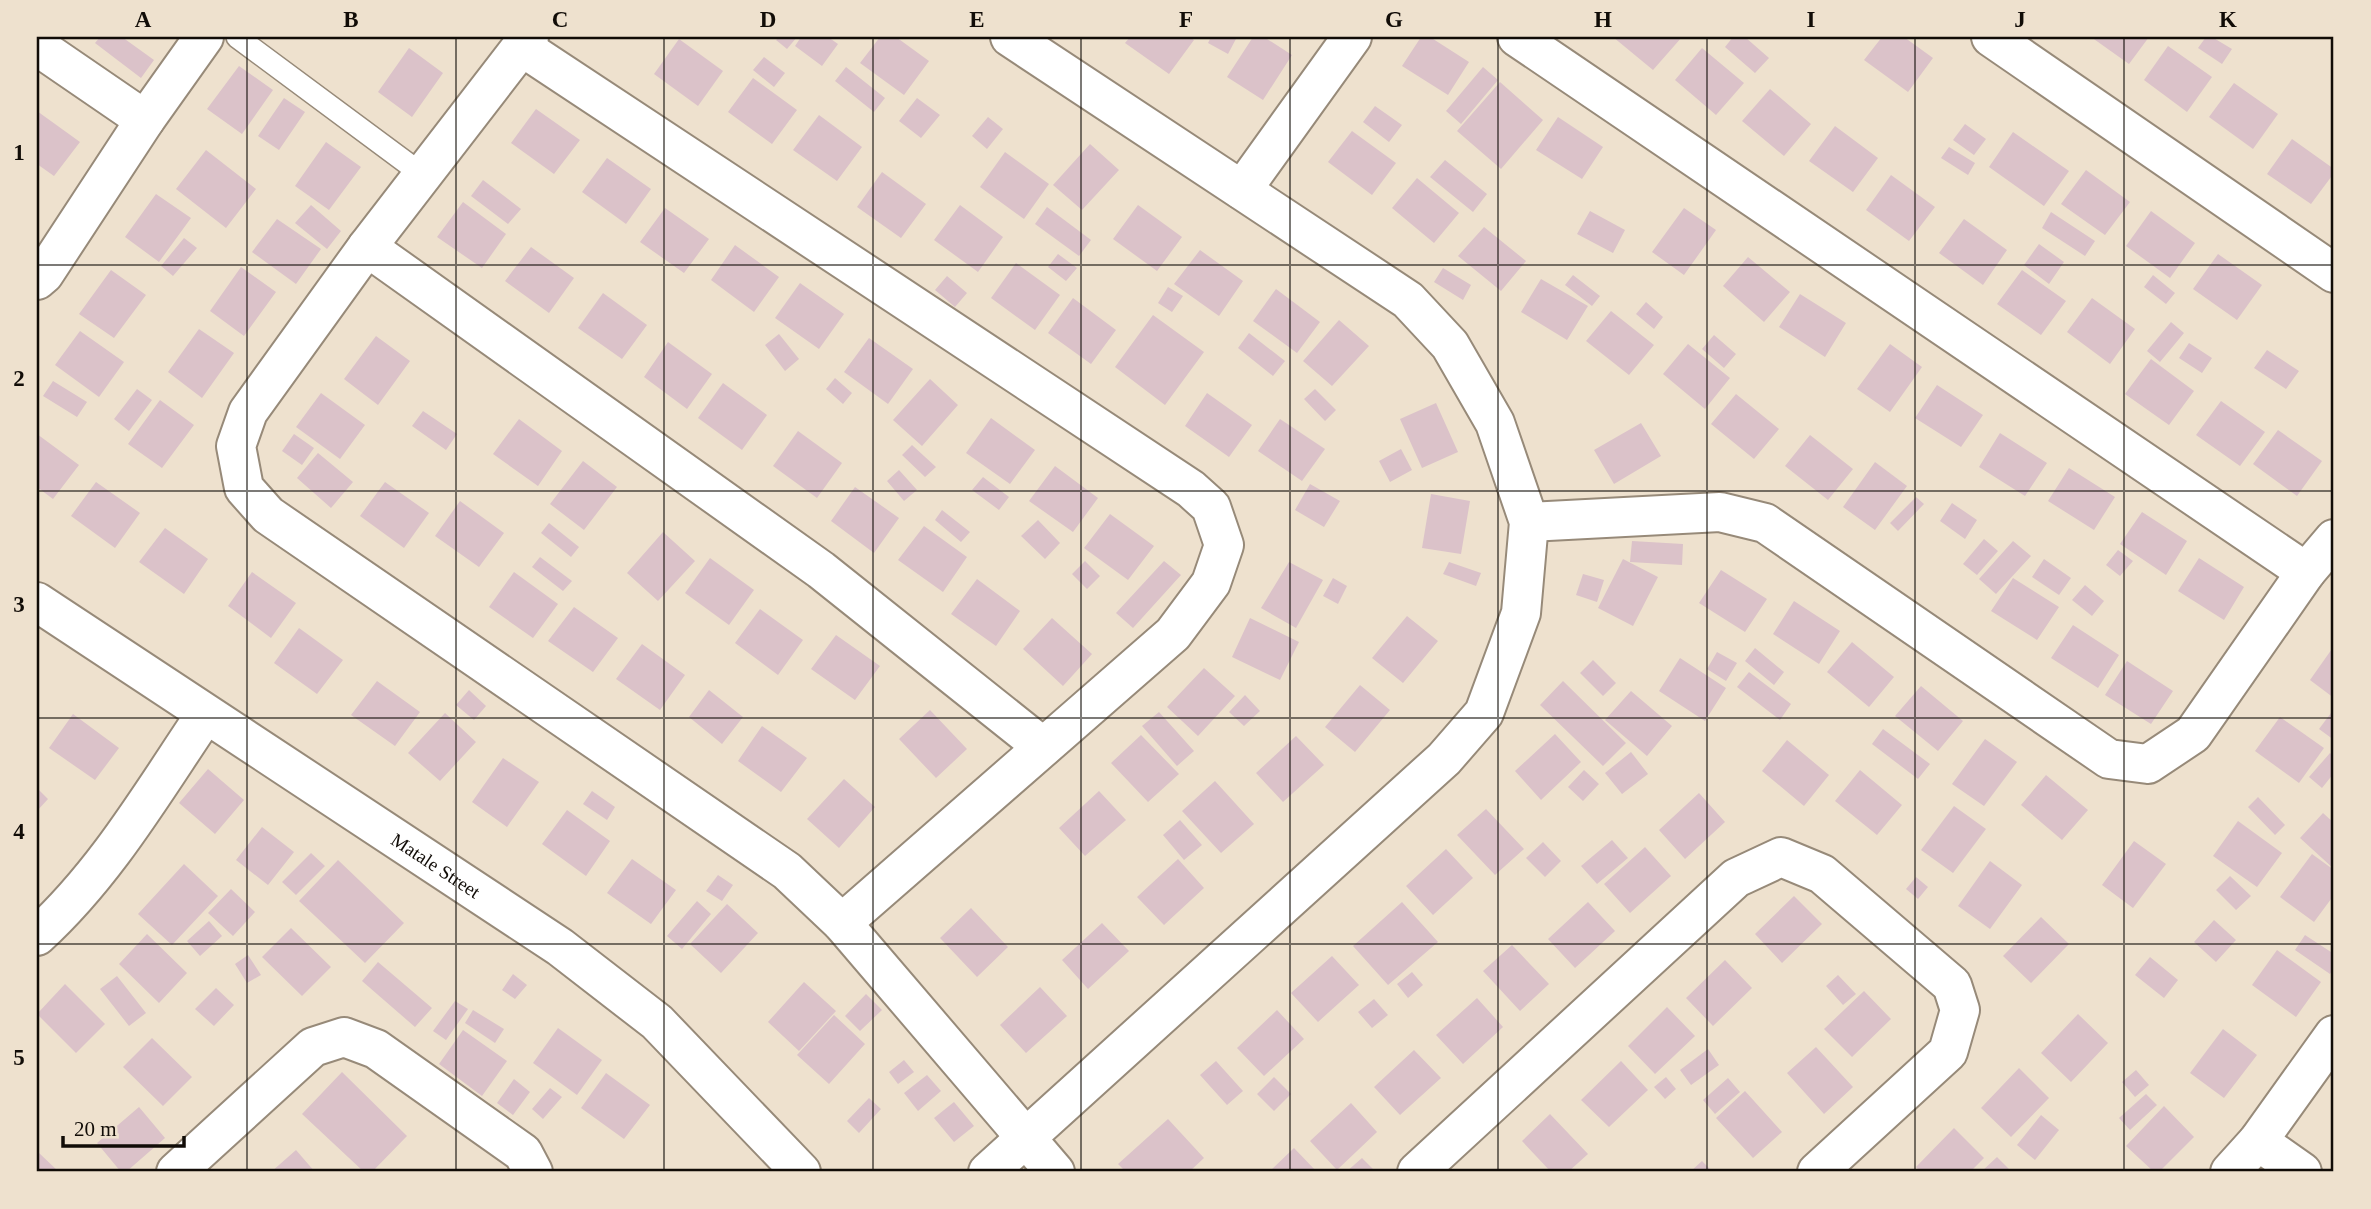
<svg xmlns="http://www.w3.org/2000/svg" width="2371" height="1209" font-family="'Times New Roman',serif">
<rect width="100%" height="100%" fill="#eee1ce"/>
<!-- building -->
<path fill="#dbc2c9" d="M100 37H122L154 60 141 78 95 43Z
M779 37H797L787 49 776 40Z
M801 37H828L838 44 822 66 795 46Z
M880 37H896L929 61 904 95 860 63Z
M1130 37H1189L1194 40 1169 74 1125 43Z
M1211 37H1237L1228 54 1208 43Z
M1253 37H1264L1292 55 1263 100 1227 77Z
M1421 37H1430L1469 62 1448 95 1402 66Z
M1613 37H1682L1653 70Z
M1733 37H1745L1769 58 1755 73 1725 47Z
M1882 37H1904L1933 58 1908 92 1864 60Z
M2091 37H2149L2129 64Z
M2206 37H2212L2232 49 2222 64 2198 48Z
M679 39 723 71 698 106 654 74Z
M2168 46 2212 77 2187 112 2144 80Z
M409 48 443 73 412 117 378 92Z
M1702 48 1744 83 1716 115 1675 80Z
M764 57 785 73 774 87 753 70Z
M239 66 273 90 242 134 207 109Z
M846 67 885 98 874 112 835 81Z
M1483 67 1498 80 1461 124 1446 111Z
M753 78 797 110 772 144 728 112Z
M1500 82 1543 120 1501 169 1457 131Z
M2234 83 2278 114 2253 149 2209 117Z
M1770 89 1811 124 1784 156 1742 121Z
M284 98 305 112 279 150 258 136Z
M917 98 940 115 921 138 899 121Z
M1375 106 1402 125 1389 142 1363 122Z
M536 109 580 140 554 174 511 143Z
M37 111 80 142 54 176 37 164Z
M819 115 862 147 837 181 793 150Z
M988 117 1003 129 987 149 972 136Z
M1558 117 1603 147 1582 179 1536 150Z
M1965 124 1986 139 1974 155 1953 140Z
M1835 126 1878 158 1853 192 1809 161Z
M1352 131 1396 163 1372 195 1328 162Z
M2013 132 2069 171 2044 206 1989 167Z
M2292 139 2334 169V173L2311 204 2267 174Z
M326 142 361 167 329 210 295 186Z
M1090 144 1119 170 1082 210 1053 185Z
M1949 147 1975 163 1968 175 1941 158Z
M206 150 256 189 226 228 176 189Z
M1005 152 1049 184 1024 219 980 187Z
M607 158 651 189 626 224 582 192Z
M1445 160 1487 194 1473 212 1430 177Z
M2086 170 2130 202 2105 235 2061 204Z
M882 172 926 204 901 238 857 207Z
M1891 175 1935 207 1909 241 1866 210Z
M1417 178 1459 213 1434 243 1392 208Z
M483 180 521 209 508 224 471 196Z
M156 194 191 218 159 262 125 237Z
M463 202 506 234 482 268 437 237Z
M311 205 341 231 327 249 295 223Z
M960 205 1003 237 978 272 934 240Z
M1138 205 1182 237 1157 271 1113 239Z
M1047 207 1091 240 1079 256 1035 224Z
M665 208 709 239 684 273 640 242Z
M1684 208 1716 230 1684 275 1652 252Z
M1590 211 1625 230 1613 253 1577 234Z
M2151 211 2195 243 2170 278 2126 246Z
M2051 212 2095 241 2085 256 2042 228Z
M277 219 321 249 296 284 252 252Z
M1964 219 2007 250 1983 285 1939 253Z
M1484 227 1526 261 1501 291 1458 256Z
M184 238 197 248 173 276 161 266Z
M2039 244 2064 262 2049 284 2024 265Z
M735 245 779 277 754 312 711 280Z
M531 247 574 278 549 313 505 281Z
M1200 250 1243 281 1219 316 1174 284Z
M1058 254 1077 268 1066 281 1048 267Z
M2218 254 2262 285 2237 320 2193 289Z
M1748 257 1790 292 1764 322 1723 286Z
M1016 263 1060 295 1035 330 991 298Z
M241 267 276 292 244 336 210 311Z
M1443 268 1471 285 1463 300 1434 282Z
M111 270 146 295 114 338 79 314Z
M2022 270 2066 301 2041 335 1997 304Z
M1573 275 1600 296 1592 306 1565 285Z
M2153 275 2175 293 2166 304 2144 287Z
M947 276 967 293 955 307 935 290Z
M1541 279 1588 306 1567 340 1521 312Z
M800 283 844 314 819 349 775 318Z
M1168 287 1183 296 1172 312 1158 303Z
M1276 289 1320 322 1297 353 1253 321Z
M603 293 647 325 622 359 578 328Z
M1800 294 1846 323 1825 357 1779 327Z
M1073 298 1116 330 1091 364 1048 333Z
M2092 298 2135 329 2110 364 2067 332Z
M1646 302 1663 317 1654 329 1636 314Z
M1611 311 1654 345 1629 375 1586 341Z
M1153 315 1204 352 1165 405 1115 367Z
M1339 320 1369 346 1332 386 1303 361Z
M2171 322 2184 333 2160 362 2147 351Z
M199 329 234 353 202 398 168 372Z
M80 331 124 362 99 397 55 365Z
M1249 333 1285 361 1273 376 1238 348Z
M779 334 799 359 785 371 765 345Z
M1714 335 1736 354 1724 368 1702 349Z
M376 336 410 361 378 405 344 379Z
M869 338 913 369 888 404 844 372Z
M668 342 712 374 687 409 644 377Z
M2189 343 2212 358 2202 373 2179 358Z
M1688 344 1730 378 1705 409 1663 374Z
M1890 344 1922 367 1890 412 1857 389Z
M2267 350 2299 371 2286 389 2254 368Z
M2151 359 2194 391 2169 425 2125 394Z
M835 378 852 393 843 404 826 389Z
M930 379 958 405 922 446 893 420Z
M53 381 87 402 77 417 43 396Z
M723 383 767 415 742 450 698 418Z
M1937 385 1983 415 1961 447 1915 418Z
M137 389 152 400 129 431 114 419Z
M1315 389 1336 410 1325 421 1304 399Z
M321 393 365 425 340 459 296 427Z
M1207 393 1252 425 1229 457 1185 426Z
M1736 394 1779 429 1754 459 1711 424Z
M160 400 194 425 162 468 128 444Z
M2221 401 2265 432 2240 466 2196 435Z
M1436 403 1458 452 1422 468 1400 419Z
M423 411 457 434 446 450 412 426Z
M991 418 1035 450 1010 484 966 453Z
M519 419 562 451 538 486 493 454Z
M1280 419 1325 449 1302 481 1258 451Z
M1641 423 1661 456 1614 484 1594 450Z
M2278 430 2322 461 2297 496 2253 464Z
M798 431 842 463 817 498 773 466Z
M2000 433 2047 463 2025 496 1979 467Z
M37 434 79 465 53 499 37 487Z
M294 434 314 448 302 465 282 451Z
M1810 435 1853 469 1828 500 1785 466Z
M912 445 936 467 925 477 902 455Z
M1401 449 1412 470 1390 482 1379 461Z
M318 453 353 482 331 508 297 478Z
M583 461 617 487 584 530 550 504Z
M1875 462 1907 486 1875 530 1843 507Z
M1055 466 1098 498 1073 532 1029 501Z
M2069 468 2115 497 2094 530 2048 501Z
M899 470 917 490 904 501 887 481Z
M983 477 1009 497 999 510 972 490Z
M96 482 140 513 115 548 71 516Z
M385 482 429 513 404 548 360 516Z
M1310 484 1340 501 1324 527 1295 510Z
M855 487 899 518 874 553 831 521Z
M1431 494 1470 501 1461 554 1422 548Z
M1916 497 1924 504 1898 531 1890 523Z
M460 501 504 533 479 567 435 536Z
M1952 503 1977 520 1965 539 1940 521Z
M942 510 970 532 961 542 935 520Z
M2142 512 2187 541 2166 575 2120 544Z
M1110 514 1154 546 1128 580 1084 548Z
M1038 520 1060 543 1045 559 1021 536Z
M549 523 579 547 571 557 541 533Z
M924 526 967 557 943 592 898 560Z
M165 528 208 559 184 594 139 562Z
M663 532 695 561 658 601 627 573Z
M1984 539 1998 551 1977 575 1963 564Z
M1632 541 1683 544 1682 565 1630 562Z
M2013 541 2031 556 1996 594 1979 579Z
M2118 550 2133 561 2120 576 2106 565Z
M540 557 572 581 563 591 532 567Z
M710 558 754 590 729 625 685 593Z
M2199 558 2244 587 2224 620 2178 591Z
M1623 559 1658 577 1633 626 1598 608Z
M2044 559 2071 578 2059 595 2032 577Z
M1085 561 1100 576 1087 589 1072 574Z
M1164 561 1181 575 1133 628 1116 613Z
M1289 562 1323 580 1296 628 1261 608Z
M1449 562 1481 573 1476 586 1443 574Z
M1721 570 1767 599 1745 632 1699 603Z
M252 572 296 603 271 638 228 606Z
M514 572 558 604 533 638 489 607Z
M1583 574 1604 580 1597 602 1576 595Z
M1333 578 1347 586 1338 604 1323 596Z
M2013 578 2059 607 2037 640 1991 611Z
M977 579 1020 611 996 646 951 614Z
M2085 585 2104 601 2092 616 2072 600Z
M1794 601 1840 631 1819 664 1773 634Z
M574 607 618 638 593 672 548 641Z
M760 609 803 640 778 675 735 643Z
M1407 616 1438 641 1403 683 1372 658Z
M1052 618 1092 654 1063 686 1023 649Z
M1250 618 1299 642 1280 680 1232 657Z
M2073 625 2119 655 2098 688 2051 658Z
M299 628 343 660 317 694 274 663Z
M836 635 880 666 855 700 811 669Z
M1852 642 1894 677 1869 707 1827 672Z
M642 644 685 675 660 710 616 679Z
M2334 646V698L2310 680Z
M1755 648 1784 672 1774 685 1745 661Z
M1717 652 1737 663 1726 681 1707 669Z
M1680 658 1726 688 1705 721 1659 691Z
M1593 660 1616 683 1603 696 1580 673Z
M2127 661 2173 691 2151 724 2105 695Z
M1204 668 1235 696 1198 736 1167 707Z
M1749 672 1791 704 1780 720 1737 687Z
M377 681 420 712 395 746 351 715Z
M1563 681 1626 743 1603 766 1540 705Z
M1360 685 1390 710 1355 752 1325 727Z
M1921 686 1963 721 1938 751 1895 716Z
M469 690 486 706 474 720 456 705Z
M709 690 743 717 722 744 689 717Z
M1631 691 1672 726 1647 756 1605 720Z
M1245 695 1260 711 1244 726 1229 712Z
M2334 709V740L2319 729Z
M930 710 967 749 936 778 899 739Z
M1159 712 1194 751 1177 766 1142 726Z
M445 713 476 742 440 781 408 753Z
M73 714 119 748 95 780 49 748Z
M2280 717 2324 748 2299 783 2255 751Z
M762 726 807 758 781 792 738 761Z
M1883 729 1930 764 1918 779 1872 744Z
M1555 734 1581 762 1541 800 1515 771Z
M1141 735 1179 774 1148 802 1111 763Z
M1296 736 1324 765 1283 802 1256 773Z
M1985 739 2017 762 1984 806 1952 784Z
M1787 740 1829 775 1804 806 1762 771Z
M1631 752 1648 774 1622 794 1605 773Z
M2330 753 2334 757V773L2322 788 2309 777Z
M503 758 539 782 507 827 472 802Z
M208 769 244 800 215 834 179 803Z
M1584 770 1599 784 1583 801 1568 787Z
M1860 770 1902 805 1877 835 1835 801Z
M2046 775 2088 810 2062 840 2021 805Z
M844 779 875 807 839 848 807 819Z
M1215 781 1254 824 1221 853 1182 811Z
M37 788 48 799 37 811Z
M592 791 615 807 607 820 583 804Z
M1099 791 1126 820 1085 856 1059 828Z
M1699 793 1725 822 1685 859 1659 830Z
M2258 797 2285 825 2275 835 2248 807Z
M1954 806 1986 829 1953 873 1921 850Z
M1486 809 1524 849 1495 875 1457 835Z
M567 810 610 841 586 876 542 844Z
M2323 813 2334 823V869L2300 838Z
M1180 820 1202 845 1184 860 1163 835Z
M2238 821 2282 853 2257 887 2213 856Z
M262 827 294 852 268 885 236 860Z
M1612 840 1628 858 1597 884 1581 866Z
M2134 841 2166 864 2133 908 2102 885Z
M1543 842 1561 861 1545 877 1526 858Z
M1645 847 1671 876 1630 913 1604 884Z
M1446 849 1473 878 1433 915 1406 886Z
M311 853 325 866 296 895 282 882Z
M2312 854 2334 870V895L2314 922 2280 897Z
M632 859 676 890 651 924 607 893Z
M1178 859 1204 888 1164 925 1137 897Z
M338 860 404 923 365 963 299 901Z
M1990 861 2022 885 1990 929 1958 906Z
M184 864 218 896 172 945 138 914Z
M718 875 733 885 722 901 706 891Z
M2230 876 2251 896 2236 910 2216 890Z
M1916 877 1928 887 1918 899 1906 889Z
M231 889 255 912 233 936 208 913Z
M1794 896 1822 924 1782 963 1755 934Z
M697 901 711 914 682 949 667 936Z
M1402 902 1438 942 1388 985 1353 946Z
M1588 902 1615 931 1575 968 1548 939Z
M727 904 758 933 721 973 690 944Z
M971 908 1008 947 977 977 940 938Z
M2041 917 2069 944 2031 983 2003 956Z
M2214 920 2236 940 2216 962 2194 942Z
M209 921 222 936 200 956 187 941Z
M1102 923 1129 951 1088 989 1062 960Z
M291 928 331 967 302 996 262 957Z
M147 934 187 973 159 1003 119 964Z
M2305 935 2334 954V967L2330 974 2295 950Z
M1512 945 1549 984 1520 1011 1483 971Z
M2277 950 2321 982 2296 1017 2252 985Z
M248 955 261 975 247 983 235 964Z
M1332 956 1359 985 1318 1022 1291 993Z
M2150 957 2178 980 2164 998 2135 975Z
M1725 960 1752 988 1713 1026 1686 998Z
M378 962 432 1008 415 1027 362 981Z
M1412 972 1423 985 1408 998 1397 984Z
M513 974 527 985 515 999 502 990Z
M1838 975 1856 994 1843 1005 1826 986Z
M117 976 146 1013 129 1026 100 989Z
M804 982 836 1011 799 1051 768 1022Z
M65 984 105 1024 76 1053 37 1014Z
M1040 987 1067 1016 1026 1053 1000 1025Z
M216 988 234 1005 214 1026 195 1009Z
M1864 991 1891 1019 1852 1057 1824 1029Z
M866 994 882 1010 860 1031 845 1016Z
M1477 998 1503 1027 1463 1064 1436 1035Z
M1374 999 1388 1015 1372 1028 1358 1012Z
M455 1001 468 1009 446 1040 433 1031Z
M1667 1007 1695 1036 1655 1074 1628 1046Z
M473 1010 504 1029 495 1043 465 1023Z
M1277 1010 1304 1039 1264 1076 1237 1048Z
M2078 1014 2108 1043 2071 1082 2041 1053Z
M834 1015 865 1044 829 1084 797 1055Z
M558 1028 602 1060 577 1095 533 1063Z
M2223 1029 2257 1055 2224 1098 2190 1073Z
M463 1030 507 1061 482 1096 439 1064Z
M152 1038 192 1077 163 1106 123 1067Z
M1816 1047 1853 1087 1824 1114 1787 1073Z
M1708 1049 1719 1065 1691 1085 1680 1070Z
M1414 1050 1441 1078 1400 1115 1374 1087Z
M904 1060 914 1072 898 1084 889 1072Z
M1216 1061 1243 1091 1227 1105 1200 1075Z
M1621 1061 1648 1090 1609 1127 1581 1100Z
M2019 1068 2049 1098 2011 1137 1981 1108Z
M2136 1070 2149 1085 2135 1097 2122 1082Z
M342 1072 407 1136 372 1172H364L302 1114Z
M606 1073 650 1105 624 1139 581 1108Z
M927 1075 941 1091 918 1111 904 1093Z
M1274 1077 1291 1094 1274 1111 1257 1094Z
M1666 1077 1676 1089 1665 1099 1654 1087Z
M1728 1078 1740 1092 1715 1114 1703 1100Z
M514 1079 530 1092 513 1115 497 1103Z
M550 1088 562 1097 543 1119 532 1109Z
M1745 1091 1782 1132 1753 1158 1716 1118Z
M2146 1094 2157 1105 2130 1130 2119 1118Z
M869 1098 881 1109 859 1133 847 1121Z
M954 1102 974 1126 954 1142 934 1118Z
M1351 1103 1377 1132 1337 1170 1310 1141Z
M2164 1106 2194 1137 2159 1172H2154L2126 1146Z
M139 1107 165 1138 126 1172H121L97 1143Z
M1550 1114 1588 1154 1568 1172H1551L1522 1141Z
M2041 1115 2059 1130 2035 1160 2017 1145Z
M1168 1119 1204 1158 1189 1172H1126L1118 1164Z
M1954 1128 1984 1158 1970 1172H1921L1916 1167Z
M1294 1148 1317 1172H1269Z
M296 1150 315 1172H271Z
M38 1152 59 1172H37Z
M1997 1157 2009 1169 2005 1172H1981Z
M1362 1158 1376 1172H1346Z
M1702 1161 1713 1172H1690Z"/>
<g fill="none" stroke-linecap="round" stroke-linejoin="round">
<defs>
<path id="service" d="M237 37 423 175"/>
<g id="minor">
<path d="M529 37 367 247 248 412 236 446 244 488 268 515 787 871 842 923 1055 1172"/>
<path d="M1517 37 2306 572"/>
<path d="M1991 37 2334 273"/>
<path d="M37 46 145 120"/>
<path d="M522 47 1191 489 1211 507 1224 545 1211 583 1173 634 842 923"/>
<path d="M1242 190 1352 37"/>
<path d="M367 247 821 570 1043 747"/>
<path d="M37 280 44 274 145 120 204 37"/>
<path d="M1529 522 1720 512 1765 523 2109 759 2148 764 2193 734 2306 572 2334 539"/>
<path id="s1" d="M37 602 560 947 657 1022 801 1172"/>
<path d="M37 936C106 873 153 792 205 715"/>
<path d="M2258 1141 2302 1172"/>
<path d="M176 1172 313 1047 344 1037 376 1049 523 1153 533 1172"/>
<path d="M988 1172 1444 759 1484 713 1521 613 1529 522 1495 423 1450 345 1408 300 1010 37"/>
<path d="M1417 1172 1736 878 1781 857 1822 874 1952 985 1960 1010 1948 1052 1817 1172"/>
<path d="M2230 1172 2258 1141 2334 1035"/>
</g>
</defs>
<!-- service casing -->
<use href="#service" stroke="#978a79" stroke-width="24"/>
<!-- minor casing -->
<use href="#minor" stroke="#978a79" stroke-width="42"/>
<!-- service -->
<use href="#service" stroke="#fff" stroke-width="21"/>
<!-- minor -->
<use href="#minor" stroke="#fff" stroke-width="38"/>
</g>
<!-- grid -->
<path fill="none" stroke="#110c07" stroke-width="2" stroke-opacity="0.55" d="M247 37V1172M456 37V1172M664 37V1172M873 37V1172M1081 37V1172M1290 37V1172M1498 37V1172M1707 37V1172M1915 37V1172M2124 37V1172M37 265H2334M37 491H2334M37 718H2334M37 944H2334"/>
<g text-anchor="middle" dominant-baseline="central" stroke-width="6" stroke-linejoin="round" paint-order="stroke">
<!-- street labels -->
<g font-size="19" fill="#110c07" stroke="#eee1ce">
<text stroke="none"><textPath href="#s1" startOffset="478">Matale Street</textPath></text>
</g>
</g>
<!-- border -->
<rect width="2371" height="1209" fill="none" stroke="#eee1ce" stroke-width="77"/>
<!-- scale -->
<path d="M63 1136v10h121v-10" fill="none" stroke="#110c07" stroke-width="3.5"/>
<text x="74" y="1136" font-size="21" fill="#110c07" stroke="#eee1ce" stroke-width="5" paint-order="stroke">20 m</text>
<rect x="38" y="38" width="2294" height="1132" fill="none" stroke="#110c07" stroke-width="2.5"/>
<g font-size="23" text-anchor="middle" font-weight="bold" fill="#110c07">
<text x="143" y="27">A</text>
<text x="351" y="27">B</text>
<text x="560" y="27">C</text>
<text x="768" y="27">D</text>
<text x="977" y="27">E</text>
<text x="1186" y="27">F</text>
<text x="1394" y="27">G</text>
<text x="1603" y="27">H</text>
<text x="1811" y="27">I</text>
<text x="2020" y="27">J</text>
<text x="2228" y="27">K</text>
<text x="19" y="160">1</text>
<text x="19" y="386">2</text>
<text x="19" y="612">3</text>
<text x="19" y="839">4</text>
<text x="19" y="1065">5</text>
</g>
</svg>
